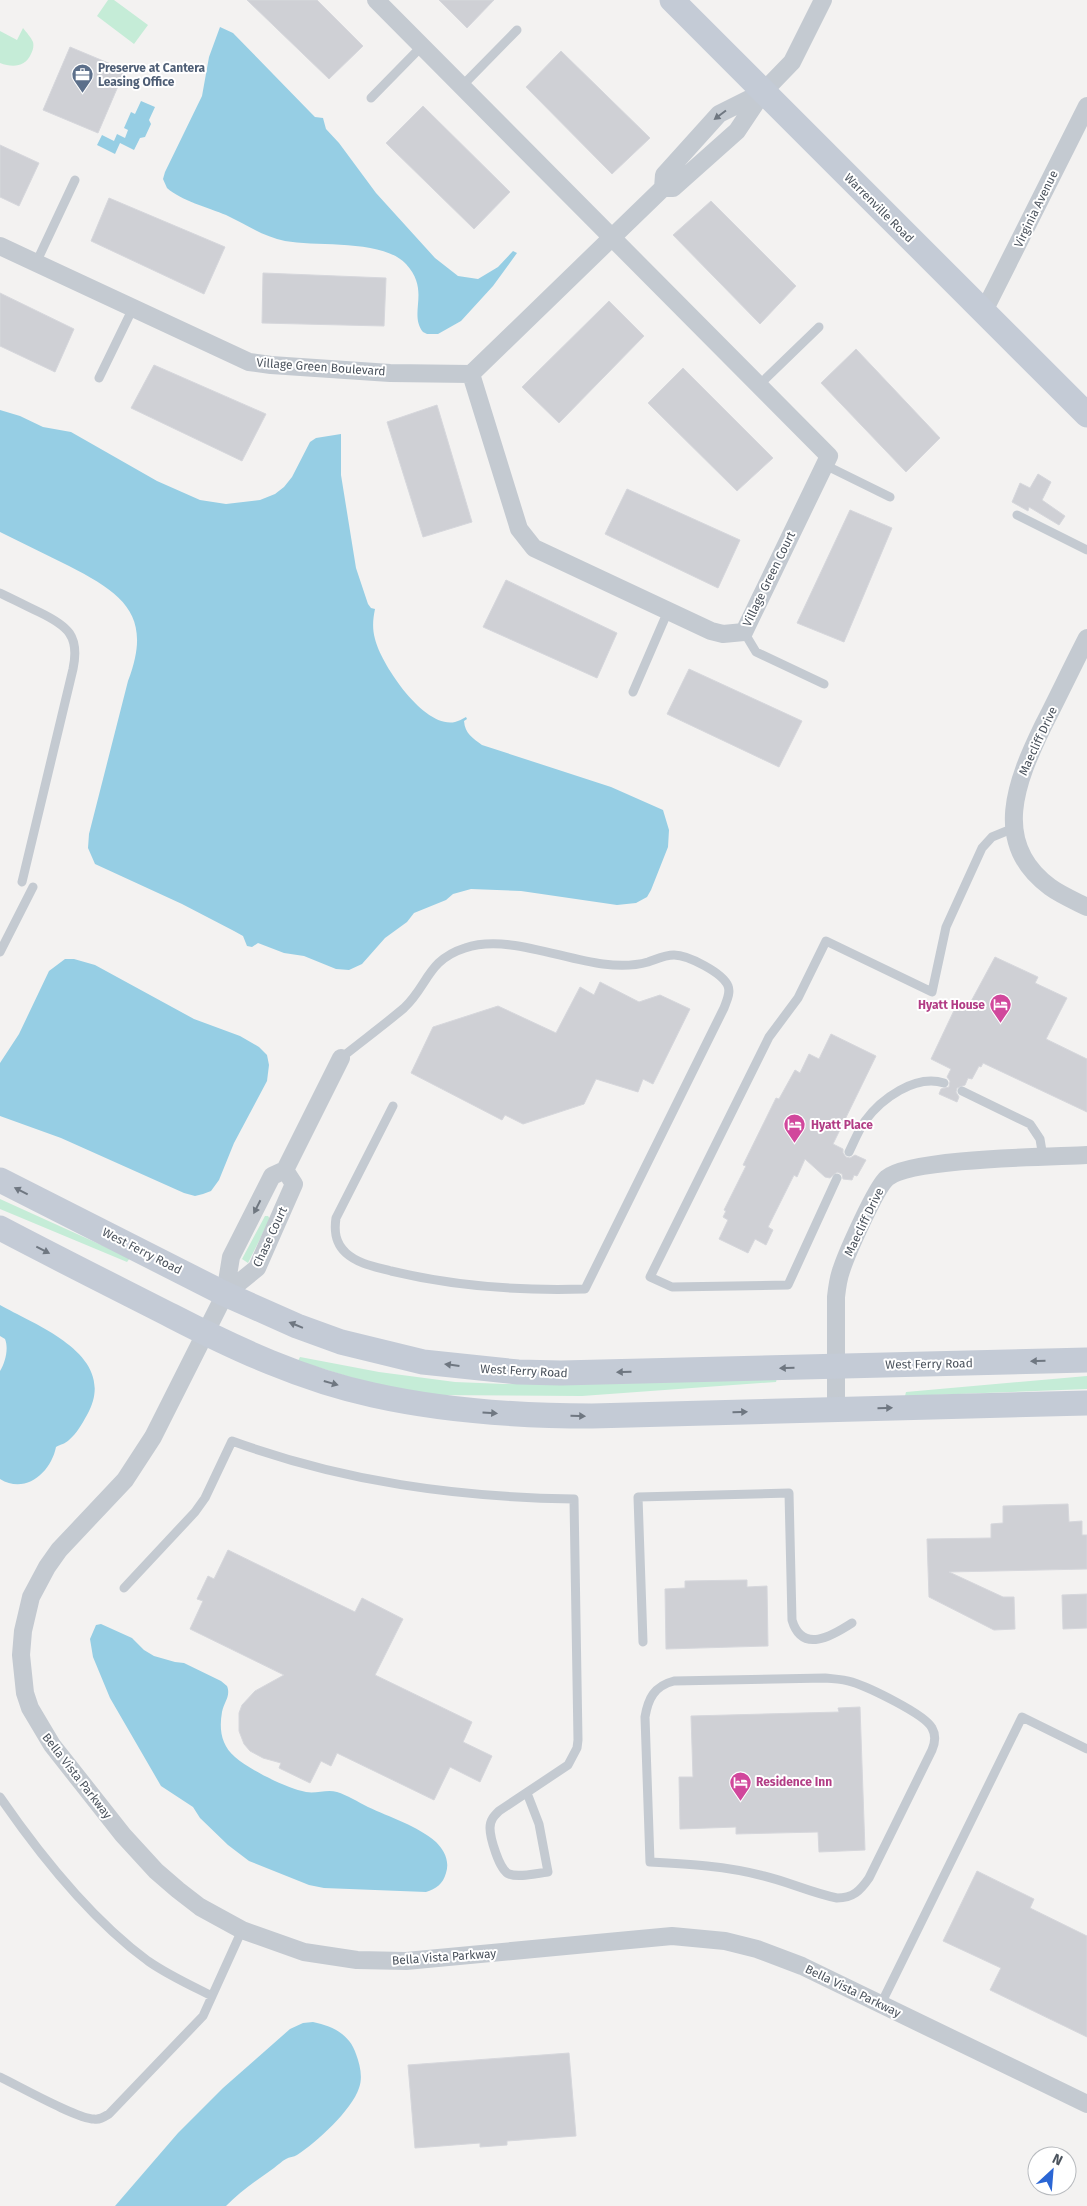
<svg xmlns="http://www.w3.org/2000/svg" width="1087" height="2206" font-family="'Fira Sans',sans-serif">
<rect width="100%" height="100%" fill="#f3f2f1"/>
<!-- green -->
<path fill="#c5ecd7" d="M108 0H114L148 25 134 44 97 16Z
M23 28C26 32 31 37 33 42 34 46 33 50 31 54 25 67 13 68 0 63V31L17 40Z
M0 1199 130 1258 127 1262 0 1209Z
M265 1216H268L270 1219 248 1263 242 1259Z
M300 1357 379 1372 455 1382 505 1384 777 1378 776 1382 582 1396 426 1395 356 1379 298 1361Z
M1087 1376V1389L905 1396 906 1392Z"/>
<!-- water -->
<path fill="#96cee4" d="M220 27 233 33 310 112 315 117 323 118 326 129 339 143 376 193 435 258 458 276 478 279 498 267 513 251 517 253 493 286 461 321 438 334H427L423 332C408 313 431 291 406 264 383 239 318 247 285 241 264 237 245 224 226 215 209 208 180 200 167 188L163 179 165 172 202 96 209 57Z
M141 101 155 107 149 120 151 124 145 137 140 138 134 150 120 143 115 154 97 145 102 135 114 141 117 134 125 138 128 130 124 128 131 112 135 114Z
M0 410 20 416 43 427 71 432 157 481 200 500 226 504 260 500 275 494 284 487 292 477 310 442 316 438 341 434V475L356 568 368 604 371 608 375 609C373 619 372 628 375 639 381 664 424 729 455 722 459 721 462 719 466 717L467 719 464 721C465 734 473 738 482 745L611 787 663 810 669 830 668 847 651 890 647 897 636 903 617 905 521 891 471 889 453 894 446 900 414 913 407 922 385 938 362 964 349 970 336 969 304 956 284 953 258 943 252 947 247 946 243 936 234 931 182 904 95 864 88 848 89 834 128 681C153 616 124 594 69 566 46 555 23 543 0 532Z
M65 959H74L95 965 194 1019 240 1036 259 1047 267 1055 269 1065 267 1081 234 1143 219 1180 211 1191 203 1194 195 1196 184 1193 61 1138 0 1116V1063L19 1034 49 971Z
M0 1305C39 1327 120 1356 87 1415 82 1424 77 1433 69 1440 65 1444 61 1444 56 1447 51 1472 26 1495 0 1479V1371C5 1363 9 1349 5 1339L0 1336Z
M101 1624 132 1638 144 1650 154 1656 175 1662 184 1663 221 1681 227 1686C231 1696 224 1702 222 1712 219 1729 221 1745 235 1757 250 1770 286 1788 306 1792 316 1794 327 1789 337 1792 347 1795 358 1802 368 1807 389 1817 418 1826 436 1842 444 1850 450 1861 446 1873 443 1884 436 1889 426 1892L324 1888 309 1885 249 1861 228 1845 200 1818 193 1807 161 1786 110 1698 93 1657 90 1639 96 1625Z
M313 2022C333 2026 350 2035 356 2054 360 2065 363 2077 359 2088 352 2110 316 2143 297 2155 294 2157 289 2157 286 2159 282 2161 278 2165 274 2168 257 2180 241 2191 226 2206H115L178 2133 223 2088 290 2029 303 2023Z"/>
<!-- building -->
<path fill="#cfd0d5" stroke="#d6d7dc" d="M247 0H317L363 46 329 79Z
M439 0H494L467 28Z
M70 47 125 70 98 133 43 110Z
M561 51 650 138 612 174 526 87Z
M423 106 510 192 474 229 386 143Z
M0 145 39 163 19 206 0 197Z
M109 198 225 247 204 294 91 241Z
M711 201 796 286 760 324 673 235Z
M263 273 386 278 384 326 262 323Z
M0 293 74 329 55 372 0 346Z
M609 301 644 336 559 423 522 387Z
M856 349 940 438 906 472 821 383Z
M154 365 266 414 242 461 131 408Z
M683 368 773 458 737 491 648 403Z
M437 405 472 522 423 537 387 422Z
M1038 474 1051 482 1042 500 1065 516 1059 525 1029 507 1028 511 1012 502 1020 483 1030 488Z
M627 489 740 540 718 588 605 534Z
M850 510 892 528 844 642 797 623Z
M506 580 617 633 597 678 483 627Z
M689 669 802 721 779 767 667 714Z
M995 957 1038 977 1035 983 1067 998 1046 1039 1087 1059V1112L983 1063 981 1067 979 1066 972 1079 968 1078 965 1085 957 1088 956 1092 959 1097 957 1102 939 1094 941 1089 949 1087 950 1081 947 1077 951 1069 931 1059 958 1002 968 1007Z
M600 982 639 1002 660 995 690 1009 653 1084 643 1079 638 1092 596 1079 584 1104 523 1124 505 1115 502 1120 411 1073 433 1027 498 1006 556 1033 580 987 594 995Z
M831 1034 876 1056 833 1144 843 1149V1153L846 1157 850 1158 855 1155 866 1160 857 1176 854 1175 852 1180 843 1179 842 1174 837 1172 830 1178 825 1177 805 1159 797 1177 794 1175 768 1227 773 1230 766 1245 755 1239 748 1253 719 1239 728 1220 723 1217 726 1211 724 1210 746 1166 743 1165 776 1098 779 1099 795 1070 800 1073 809 1054 819 1059Z
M1068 1504 1069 1522 1082 1521V1535H1087V1569L949 1572 1003 1597H1014L1015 1629 994 1630 929 1597 927 1539 991 1538V1524L1003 1523V1506Z
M228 1550 355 1612 362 1598 403 1619 375 1675 472 1722 463 1742 492 1756 480 1782 450 1767 434 1800 337 1753 331 1766 321 1761 310 1783 279 1768 281 1763 263 1758 250 1751 244 1744 239 1731V1713L242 1705 255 1691 284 1675 190 1629 203 1601 197 1599 208 1576 214 1579Z
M747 1580V1587L767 1586 768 1646 666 1649 665 1589 685 1588V1581Z
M1087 1594V1628L1063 1629 1062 1595Z
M860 1707 865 1850 819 1852 818 1832 736 1834V1827L680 1829 679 1777H693L691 1716 839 1712 838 1708Z
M977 1871 1034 1899 1030 1908 1087 1936V2037L990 1990 1001 1968 943 1941Z
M569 2053 576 2136 507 2141V2145L480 2147V2143L415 2148 408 2065Z"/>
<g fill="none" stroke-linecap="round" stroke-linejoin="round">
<!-- lane -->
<path stroke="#c4cad1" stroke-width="9" d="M462 86 517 30
M371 98 422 46
M36 263 75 180
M99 378 133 308
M759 385 819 327
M825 465 890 497
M1017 515 1087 550
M0 593C13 599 26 606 39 612 68 626 80 636 73 669L22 882
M744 632 756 652 824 684
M633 692 668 611
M0 952 33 887
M341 1058C362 1041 384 1025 404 1008 428 986 427 960 465 948 506 934 561 959 603 964 618 966 634 966 648 962 657 959 665 955 674 955 688 955 723 973 728 986 731 993 726 1002 724 1008L585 1289C520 1291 454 1286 391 1271 376 1267 358 1264 346 1253 335 1243 334 1231 336 1218L393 1106
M962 1091 1030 1124 1040 1139 1043 1157
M849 1152C854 1142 858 1131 865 1121 881 1099 915 1074 944 1083
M837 1178 788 1285 672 1287 650 1277 769 1037 798 998 826 941 932 992 946 927 982 848 992 837 1014 828
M124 1588 195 1512 205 1498 232 1441C345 1482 455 1497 574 1499L578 1740 577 1748 568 1765 499 1811C494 1816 490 1820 490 1828 490 1837 499 1870 509 1874 519 1878 537 1873 548 1872L539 1824 527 1793
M643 1642 638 1497 789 1493 792 1620C802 1654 832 1636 852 1623
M825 1678C834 1679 843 1679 852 1682 868 1687 925 1714 932 1728 936 1735 935 1743 932 1750L869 1878C860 1891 853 1898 837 1898 812 1893 789 1882 764 1876 726 1866 688 1864 650 1862L645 1717C648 1699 654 1686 674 1681Z
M0 1797C40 1855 91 1919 148 1961 168 1975 190 1985 212 1996
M881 2004 1022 1717 1087 1749
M0 2077C19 2086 77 2119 94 2119 100 2120 104 2117 109 2114L203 2016 242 1930"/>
<!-- street -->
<path stroke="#c4cad1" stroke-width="18" d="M376 0 829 456 744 632 723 634 711 631 534 548 519 529 471 374
M663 188H673L737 131 763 92 792 62 823 0
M0 246 249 362 271 365 390 373 471 374 663 188 664 175 719 114 763 92
M984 311 1087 106
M1087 638C1072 667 1058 697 1043 726 1017 780 990 843 1050 887 1061 895 1075 901 1087 907
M341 1058 285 1170 272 1176 231 1257 225 1294 153 1437 125 1480 59 1550 47 1567 31 1597 23 1631 21 1655 25 1693 30 1708 52 1745 123 1835 156 1871 178 1890 200 1907 242 1930 304 1952 357 1960 406 1961 672 1936 725 1941 757 1949 802 1966 1087 2104
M225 1294 257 1268 294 1184 285 1170
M836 1409V1297C837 1288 838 1279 841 1271 846 1255 876 1187 887 1178 910 1158 1049 1157 1087 1155"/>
<!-- secondary -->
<path stroke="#c4cbd6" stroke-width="25" d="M672 0 1087 415
M0 1180 225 1294 297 1326 341 1342 423 1362 518 1372 561 1373 1087 1360
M0 1228C57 1258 115 1287 172 1316 236 1349 303 1380 373 1395 445 1411 518 1416 592 1416L1087 1403"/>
</g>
<!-- one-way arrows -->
<defs><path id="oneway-solid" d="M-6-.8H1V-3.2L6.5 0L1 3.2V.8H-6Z" transform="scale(1.25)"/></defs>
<g fill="#6f7780">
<use href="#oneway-solid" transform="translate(720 115) rotate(143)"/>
<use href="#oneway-solid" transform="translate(257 1207) rotate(117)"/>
</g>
<g fill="#6f7781">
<use href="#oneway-solid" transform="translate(21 1191) rotate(-153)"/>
<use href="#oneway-solid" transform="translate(43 1250) rotate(27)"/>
<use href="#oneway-solid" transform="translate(296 1325) rotate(-158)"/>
<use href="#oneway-solid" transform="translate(1038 1361) rotate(179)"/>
<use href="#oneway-solid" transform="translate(452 1365) rotate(-173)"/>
<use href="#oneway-solid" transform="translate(787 1368) rotate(178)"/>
<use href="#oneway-solid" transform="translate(624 1372) rotate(178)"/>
<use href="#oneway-solid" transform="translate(331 1383) rotate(16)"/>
<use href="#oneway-solid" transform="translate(885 1408) rotate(-1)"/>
<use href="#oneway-solid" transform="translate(740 1412) rotate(-2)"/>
<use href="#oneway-solid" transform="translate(490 1413) rotate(4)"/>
<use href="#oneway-solid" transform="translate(578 1416) rotate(1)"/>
</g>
<!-- icons -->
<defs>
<symbol id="office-pin" viewBox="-11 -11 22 30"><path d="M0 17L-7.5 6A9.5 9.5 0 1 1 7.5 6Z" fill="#5c6f8a" stroke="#fff"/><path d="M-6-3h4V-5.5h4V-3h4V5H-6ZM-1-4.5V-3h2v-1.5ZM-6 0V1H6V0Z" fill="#fff"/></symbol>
<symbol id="hotel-pin" viewBox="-11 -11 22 30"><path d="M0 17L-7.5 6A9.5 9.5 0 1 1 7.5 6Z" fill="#d1479c" stroke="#fff"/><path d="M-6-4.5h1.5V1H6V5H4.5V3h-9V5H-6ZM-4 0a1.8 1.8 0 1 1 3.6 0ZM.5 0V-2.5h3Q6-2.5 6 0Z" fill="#fff"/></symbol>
</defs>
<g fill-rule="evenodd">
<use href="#office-pin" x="70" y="62" width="25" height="34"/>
<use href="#hotel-pin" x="988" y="992" width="25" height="34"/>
<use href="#hotel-pin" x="782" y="1112" width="25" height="34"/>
<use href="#hotel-pin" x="728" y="1770" width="25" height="34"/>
</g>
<g text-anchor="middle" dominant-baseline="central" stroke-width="4" stroke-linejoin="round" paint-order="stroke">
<!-- service labels -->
<g font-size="12" font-weight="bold" fill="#4e5e75" stroke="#fff" text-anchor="start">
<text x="98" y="68">Preserve at Cantera<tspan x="98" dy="14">Leasing Office</tspan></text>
</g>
<!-- street labels -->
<g font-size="12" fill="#4b535d" stroke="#fff">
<text transform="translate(879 208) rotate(45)">Warrenville Road</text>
<text transform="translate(1036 209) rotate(-64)">Virginia Avenue</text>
<text transform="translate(321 367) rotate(4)">Village Green Boulevard</text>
<text transform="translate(769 579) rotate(-64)">Village Green Court</text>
<text transform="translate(1038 741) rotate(-65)">Maecliff Drive</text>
<text transform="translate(864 1222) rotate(-64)">Maecliff Drive</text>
<text transform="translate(270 1237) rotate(-65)">Chase Court</text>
<text transform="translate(142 1251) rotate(27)">West Ferry Road</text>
<text transform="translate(929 1364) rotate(-1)">West Ferry Road</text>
<text transform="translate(524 1371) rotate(3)">West Ferry Road</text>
<text transform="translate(77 1776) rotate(52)">Bella Vista Parkway</text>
<text transform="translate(444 1957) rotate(-4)">Bella Vista Parkway</text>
<text transform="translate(853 1991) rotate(26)">Bella Vista Parkway</text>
</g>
<!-- hotel labels -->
<g font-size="12" font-weight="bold" fill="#b23c85" stroke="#fff" text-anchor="start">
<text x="985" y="1005" text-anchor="end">Hyatt House</text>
<text x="811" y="1125">Hyatt Place</text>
<text x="756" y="1782">Residence Inn</text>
</g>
</g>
<!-- north arrow -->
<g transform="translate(1052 2171) rotate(26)"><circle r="24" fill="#ffffff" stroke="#b7babe"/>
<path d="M0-4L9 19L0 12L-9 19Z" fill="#2b66d4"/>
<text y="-8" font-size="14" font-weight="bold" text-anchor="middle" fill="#4b535d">N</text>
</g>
</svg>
